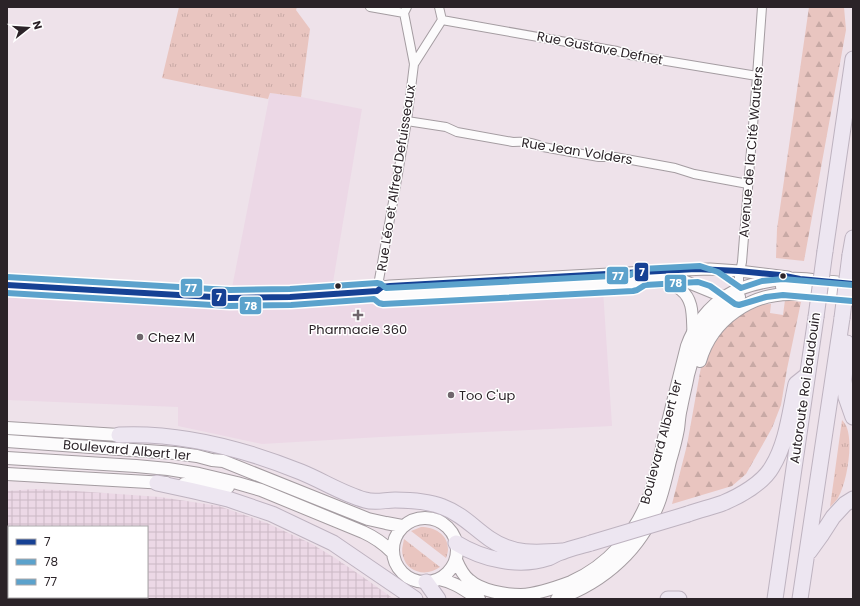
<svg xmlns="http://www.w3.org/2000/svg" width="860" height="606" font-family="Poppins,sans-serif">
<defs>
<pattern id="industrial-grid" width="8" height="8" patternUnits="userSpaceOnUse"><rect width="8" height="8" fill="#ecd8e6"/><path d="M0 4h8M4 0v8" fill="none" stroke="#cbb9c5"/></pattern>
<pattern id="grass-tufts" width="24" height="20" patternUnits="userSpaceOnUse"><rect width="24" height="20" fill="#e9c5c0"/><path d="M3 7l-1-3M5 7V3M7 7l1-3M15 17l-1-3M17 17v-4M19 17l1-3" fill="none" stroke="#c8a9a5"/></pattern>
<pattern id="forest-firs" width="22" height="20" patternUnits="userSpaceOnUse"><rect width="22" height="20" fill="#e9c5c0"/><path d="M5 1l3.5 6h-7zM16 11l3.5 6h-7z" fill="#c8a9a5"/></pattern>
</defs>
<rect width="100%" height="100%" fill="#eee2ea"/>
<!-- built -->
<path fill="#ecd8e6" d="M270 93 301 97 362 109 331 294 230 298Z
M603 291 612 426 381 437 262 444 178 426V407L7 400V296L250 306Z"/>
<!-- industrial -->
<path fill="url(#industrial-grid)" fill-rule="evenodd" d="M34 489 76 491 160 497 219 506 267 523 312 544 335 558 363 577 394 599H7V491ZM9 527H147V597H9Z"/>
<!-- grass -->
<path fill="url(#grass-tufts)" d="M179 7H297L296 10 310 29 301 97 270 93 268 99 191 84 162 78Z
M842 420C844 422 846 425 847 428 853 445 847 482 838 498 836 501 833 504 830 507Z
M421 527C434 527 448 534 448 549 448 552 447 555 446 558L411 531Z
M404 539 440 567C427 577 407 573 403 556 401 550 403 545 404 539Z"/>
<!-- forest -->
<path fill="url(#forest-firs)" d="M809 7H844L846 30 804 261 776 258 777 229Z
M785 300 801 302 787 369 781 405 772 428 746 474 732 486 672 504 687 445 701 367 721 328 755 305 771 304 770 313 783 315Z"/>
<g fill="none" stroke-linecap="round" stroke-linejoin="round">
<defs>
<path id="minor" d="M370 7 404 13
M442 20 617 51 630 55 757 76
M414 64 442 20 439 7
M407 121 446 127 457 132 513 142C523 141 533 142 543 147L599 157H615L675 168 694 174 748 184
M377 291 395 191 407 121 414 64 404 13 407 7
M739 293V276L742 262 757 76 762 7"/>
<path id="tertiary" d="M667 281C672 284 677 287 681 290 694 300 692 317 693 332
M7 285 230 298 290 297 377 291 382 287 390 286 682 270 710 269 739 271 788 277
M377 291 383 296 558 286 681 281 687 282 731 300"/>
<path id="secondary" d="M782 287 853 293
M700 361C712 319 752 292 795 294
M7 428 119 435 127 436
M7 441 175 453 197 456 212 460 223 461 368 519 386 523 402 526
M7 458 136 466 168 469 199 474 237 483 261 490 363 532C374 537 384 544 392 552
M7 474 166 483
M184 484 228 487
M393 550a32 32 0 1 1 64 0a32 32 0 1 1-64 0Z
M456 560C459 567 463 575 469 580 481 591 505 595 521 595 538 594 555 588 571 582 607 566 636 534 649 497 656 478 660 458 664 438 672 407 679 377 687 346 694 326 709 306 728 295 747 283 779 278 801 279 819 280 836 283 853 284
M439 579C457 583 464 590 479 599
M557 599C605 582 643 548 660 499 664 487 667 474 670 461 673 451 676 440 678 429 679 422 679 415 681 408 683 397 686 386 688 375 697 340 706 316 739 297"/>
<path id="motorway" d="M825 251 853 59
M850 255 853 238
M847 343 844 380 846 397 853 417
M119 435C181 432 244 449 301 472 323 481 343 494 365 500 375 503 385 500 395 500 411 500 428 501 443 507 462 514 474 528 490 539 513 555 537 553 563 551
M157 483 194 491 228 499 272 514 333 543 415 599
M688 514C699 510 712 507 723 503 740 496 763 483 772 467 787 443 790 411 796 384L806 376
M456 543C482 559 518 568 548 558 553 556 557 553 562 552 571 548 582 546 591 543
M809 552 822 534 833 517 845 504 853 499
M426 582 438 599
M668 599H679
M775 599 816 317
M800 599 842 318"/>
</defs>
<!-- minor casing -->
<use href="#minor" stroke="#a49ca1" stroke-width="10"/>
<!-- tertiary casing -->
<use href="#tertiary" stroke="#a49ca1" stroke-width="13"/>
<!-- secondary casing -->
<use href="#secondary" stroke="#a49ca1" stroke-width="14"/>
<!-- motorway casing -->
<use href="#motorway" stroke="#beb3c0" stroke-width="17"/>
<!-- minor -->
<use href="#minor" stroke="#fcfbfc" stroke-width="8"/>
<!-- tertiary -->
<use href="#tertiary" stroke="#fcfbfc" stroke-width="11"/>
<!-- secondary -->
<use href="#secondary" stroke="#fcfbfc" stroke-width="12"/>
<!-- motorway -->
<use href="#motorway" stroke="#ede6f1" stroke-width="15"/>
<defs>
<path id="motorway-bridge" d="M816 317 825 251
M842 318 850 255
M591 543 688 514"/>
</defs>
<!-- motorway-bridge casing -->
<use href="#motorway-bridge" stroke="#beb3c0" stroke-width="17" stroke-linecap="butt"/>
<!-- motorway-bridge -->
<use href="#motorway-bridge" stroke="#ede6f1" stroke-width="15"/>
<defs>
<path id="bus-1" d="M7 285 230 298 290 297 377 291 382 287 390 286 696 269 739 271 780 275 800 279 853 284"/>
<path id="bus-2" d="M7 293 230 306 291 305 374 299 379 303 383 304 633 291 637 290 645 285 698 282 710 286 735 304 739 305 766 297 783 295 852 301"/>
<path id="bus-3" d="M7 277 230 290 290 289 377 283 381 284 386 288 630 275 641 269 700 266 718 272 741 288 762 281 783 279 853 285"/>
</defs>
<!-- bus-1 casing -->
<use href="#bus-1" stroke="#fff" stroke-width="9"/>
<!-- bus-2 casing -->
<use href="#bus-2" stroke="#fff" stroke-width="9"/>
<!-- bus-3 casing -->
<use href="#bus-3" stroke="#fff" stroke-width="9"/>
<!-- bus-1 -->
<use href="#bus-1" stroke="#164194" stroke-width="6"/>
<!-- bus-2 -->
<use href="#bus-2" stroke="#5ba2cc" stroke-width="6"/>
<!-- bus-3 -->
<use href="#bus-3" stroke="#5ba2cc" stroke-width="6"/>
</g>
<!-- markers -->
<g fill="#2b2328" stroke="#fff" stroke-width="1.5">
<circle cx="783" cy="276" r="3.5"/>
<circle cx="338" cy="286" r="3.5"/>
</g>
<g fill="#6f666c" stroke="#fff" stroke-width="1.5">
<path d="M356 309h4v4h4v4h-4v4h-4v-4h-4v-4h4z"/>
<circle cx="140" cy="337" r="4"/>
<circle cx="451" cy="395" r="4"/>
</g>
<g text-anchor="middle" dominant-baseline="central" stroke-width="3" stroke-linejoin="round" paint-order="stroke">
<!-- street labels -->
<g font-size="13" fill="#2b2328" stroke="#fff">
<text transform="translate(600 48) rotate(11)">Rue Gustave Defnet</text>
<text transform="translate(577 151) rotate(9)">Rue Jean Volders</text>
<text transform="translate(751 152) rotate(-85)">Avenue de la Cité Wauters</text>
<text transform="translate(396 178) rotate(-81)">Rue Léo et Alfred Defuisseaux</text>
<text transform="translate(805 388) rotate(-82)">Autoroute Roi Baudouin</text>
<text transform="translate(661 442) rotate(-75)">Boulevard Albert 1er</text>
<text transform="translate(127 450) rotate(5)">Boulevard Albert 1er</text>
</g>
<!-- poi labels -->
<g font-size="13" fill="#2b2328" stroke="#fff" text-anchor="start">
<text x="358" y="329" text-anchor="middle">Pharmacie 360</text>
<text x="148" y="337">Chez M</text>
<text x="459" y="395">Too C'up</text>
</g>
</g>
<g stroke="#fff" stroke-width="1.5">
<rect x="634" y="262" width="15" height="20" rx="4" fill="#164194"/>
<rect x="606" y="266" width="23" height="19" rx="4" fill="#5ba2cc"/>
<rect x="664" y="274" width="23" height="19" rx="4" fill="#5ba2cc"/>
<rect x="180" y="278" width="23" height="19" rx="4" fill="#5ba2cc"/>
<rect x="211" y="288" width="16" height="19" rx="4" fill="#164194"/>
<rect x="239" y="296" width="23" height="19" rx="4" fill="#5ba2cc"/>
</g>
<g font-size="11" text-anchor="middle" font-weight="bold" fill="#fff">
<text x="642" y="276">7</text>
<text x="618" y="280">77</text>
<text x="676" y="287">78</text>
<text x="191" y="292">77</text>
<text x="219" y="301">7</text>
<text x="251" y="310">78</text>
</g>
<!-- border -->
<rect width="860" height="606" fill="none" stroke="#2b2328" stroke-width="16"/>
<!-- legend -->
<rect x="8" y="526" width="140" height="72" fill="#ffffff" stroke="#aaa7a9"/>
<rect x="16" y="539" width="20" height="6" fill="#164194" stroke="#aaa7a9"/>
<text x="44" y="546" font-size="12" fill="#2b2328">7</text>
<rect x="16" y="559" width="20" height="6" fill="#5ba2cc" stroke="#aaa7a9"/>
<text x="44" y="566" font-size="12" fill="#2b2328">78</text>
<rect x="16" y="579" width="20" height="6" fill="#5ba2cc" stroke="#aaa7a9"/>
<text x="44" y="586" font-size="12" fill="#2b2328">77</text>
<!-- north arrow -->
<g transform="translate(28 28) rotate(73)" stroke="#ffffff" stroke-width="3" paint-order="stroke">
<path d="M0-3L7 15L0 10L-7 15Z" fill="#2b2328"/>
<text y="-6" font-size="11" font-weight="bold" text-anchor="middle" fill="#2b2328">N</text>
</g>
</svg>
